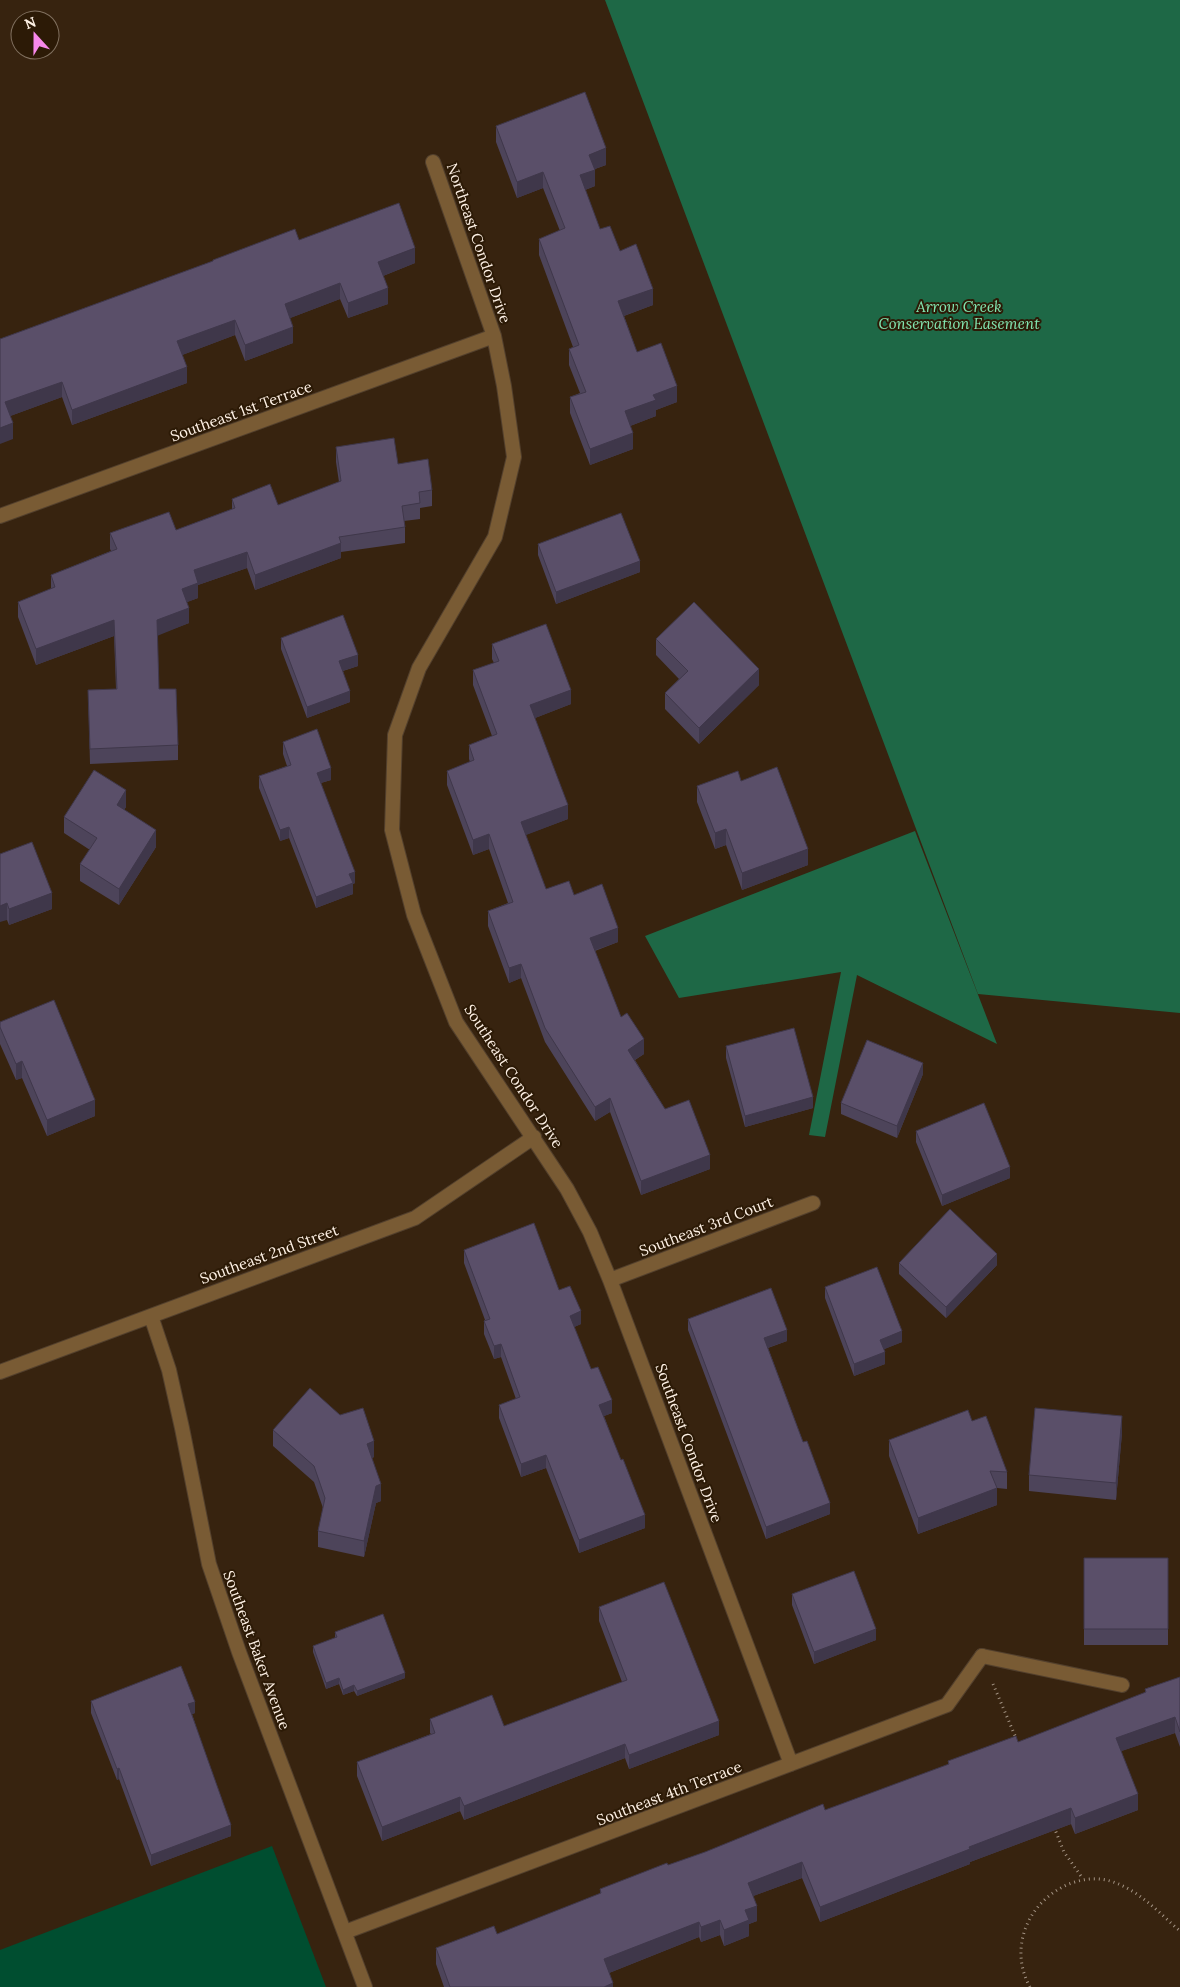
<svg xmlns="http://www.w3.org/2000/svg" width="1180" height="1987" font-family="Lora,serif">
<rect width="100%" height="100%" fill="#37230f"/>
<!-- green -->
<path fill="#004e30" d="M272 1846 326 1987H0V1950Z"/>
<!-- forest -->
<path fill="#1e6846" d="M605 0H1180V1013L978 994Z
M915 831 997 1044 857 975 825 1137 809 1135 841 972 679 998 645 936Z"/>
<g fill="none" stroke-linecap="round" stroke-linejoin="round">
<defs>
<path id="service" d="M982 1656 1122 1685"/>
<path id="minor" d="M433 162 494 336 504 386 514 457 495 537 419 668 395 735 392 830 414 915 456 1022 567 1189 590 1232 610 1280 791 1764
M0 516 494 336
M610 1280 813 1203
M151 1316 169 1370 182 1428 209 1564 239 1652 365 1987
M0 1372 415 1218 534 1137
M345 1932 947 1705 982 1656"/>
</defs>
<!-- service casing -->
<use href="#service" stroke="#53402d" stroke-width="16"/>
<!-- minor casing -->
<use href="#minor" stroke="#53402d" stroke-width="16"/>
<!-- path -->
<path stroke="#a49484" stroke-width="3" stroke-dasharray="1 4" stroke-linecap="butt" d="M993 1684 1016 1738
M1054 1827 1064 1852 1083 1879
M1030 1987C1008 1948 1028 1901 1069 1884 1082 1879 1096 1877 1110 1881 1138 1889 1158 1912 1180 1931"/>
<!-- service -->
<use href="#service" stroke="#795b34" stroke-width="14"/>
<!-- minor -->
<use href="#minor" stroke="#795b34" stroke-width="14"/>
</g>
<!-- wall -->
<path fill="#4d445a" d="M496 126 606 165 595 169V186L585 190 600 229 620 251 653 305 624 316 637 352 677 402 656 410V416L630 426 633 449 590 465 570 413V397L580 393 569 365V349L573 347 539 255V239L560 231 543 188 517 198 496 142Z
M299 240 415 263 383 276 388 304 348 318 340 299 290 318 293 343 245 361 235 335 182 355 187 383 72 425 62 397 10 416 13 439 0 339 213 261V260Z
M336 447 398 464 432 490V506L420 508V519L404 521 405 527V543L341 552V558L255 590 247 568 198 585V598L187 602 189 623 157 635 159 689 178 745V760L90 764 88 690 116 689 114 636 36 665 18 617V602L51 589V575L111 551 110 549V533L176 530 232 509V499L278 505 339 482 336 462Z
M538 544 640 572 556 604 538 555Z
M281 638 358 666 343 671 350 702 307 718 281 649Z
M656 639 759 685 699 744 665 709V693L679 679 656 655Z
M492 644 571 704 535 718 568 819 525 835 546 889 574 895 618 942 595 951 621 1017 644 1054 635 1060 665 1109 710 1169 641 1195 610 1112 595 1121 545 1042 521 978 509 983 488 926V911L508 903 489 849 473 855 447 785V771L470 762 469 759V745L492 736 473 685V670L494 663 492 659Z
M283 742 331 780 321 783 355 883 353 884V894L316 908 289 838 280 841 259 788V776L287 766 283 754Z
M741 781 808 865 742 890 726 845 715 849 697 802V786Z
M126 807 124 810 156 847 119 905 80 881V864L90 850 64 833V817Z
M0 854 52 909 9 925 7 920Z
M0 1022 95 1116 47 1136 22 1078 16 1080 0 1044Z
M726 1046 813 1108 745 1127 726 1058Z
M923 1074 897 1138 841 1114V1103Z
M916 1131 1010 1178 942 1206 916 1142Z
M464 1250 559 1290 581 1324 574 1327 591 1369 612 1413 604 1416 645 1528 579 1553 546 1468 521 1477 499 1418V1405L516 1399 501 1357 494 1359 484 1334V1321L485 1320 464 1263Z
M899 1263 997 1265 946 1318 899 1274Z
M825 1287 902 1342 884 1349 885 1364 854 1376 825 1298Z
M688 1319 787 1341 768 1348 830 1514 766 1539 688 1330Z
M972 1421 1007 1472V1489L997 1488V1505L918 1534 889 1456V1440Z
M273 1430 374 1457 372 1458 381 1501 376 1503 364 1557 318 1547V1531L323 1508 314 1482 273 1446Z
M1122 1433 1116 1500 1029 1491V1475Z
M1084 1558H1168V1645H1084Z
M792 1594 876 1640 814 1664 792 1605Z
M599 1607 719 1735 629 1769 625 1758 464 1820 460 1811 382 1841 357 1776V1762L431 1734 430 1733V1719L504 1726 622 1682 599 1621Z
M335 1632 405 1678 357 1696 354 1691 343 1695 339 1684 326 1689 313 1652V1646L335 1638Z
M1180 1677V1747L1175 1733 1121 1751 1138 1810 1075 1834 1071 1824 970 1862V1864L820 1922 802 1878 753 1896 757 1921 749 1924V1936L724 1946 720 1935 701 1942 699 1937 609 1973 613 1987H444L436 1964V1948L497 1934 600 1894V1889L825 1810 948 1765V1761L1018 1742 1145 1693V1689Z
M91 1701 195 1713 192 1714 231 1836 151 1866 119 1779 117 1780 91 1713Z"/>
<!-- shaded-wall -->
<path fill="#3f374a" d="M606 148V165L589 171V155Z
M595 170V186L580 192V175Z
M543 172V188L517 198V182Z
M415 248V263L378 278V262Z
M340 283V299L285 320V304Z
M388 288V304L348 318V303Z
M653 289V305L618 318V301Z
M235 320V335L177 357V341Z
M293 327V343L245 361V345Z
M187 367V383L72 425V410Z
M62 382V397L5 418V402Z
M677 386V402L656 410V416L625 428V411L653 395Z
M13 423V439L0 444V428Z
M633 433V449L590 465V449Z
M341 543V558L255 590V575Z
M247 552V568L198 585V598L182 604V589L194 570Z
M640 561V572L556 604V592Z
M189 608V623L157 636V620Z
M114 620V636L36 665V649Z
M358 655V666L339 672V661Z
M759 669V685L699 744V728Z
M571 690V704L530 720V705Z
M350 691V702L307 718V707Z
M331 768V780L317 784V773Z
M126 790V807L117 821V805Z
M568 805V819L521 837V822Z
M289 827V838L280 841V830Z
M726 829V845L715 849V833Z
M156 830V847L119 905V889Z
M489 834V849L473 855V840Z
M808 849V865L742 890V873Z
M355 872V883L353 884V894L316 908V897L349 874Z
M52 893V909L9 925V909Z
M7 903V920L0 922V906Z
M618 928V942L590 952V938Z
M521 964V978L509 983V968Z
M644 1039V1054L628 1064V1050Z
M22 1061V1078L16 1080V1064Z
M923 1063V1074L897 1138V1126Z
M813 1097V1108L745 1127V1116Z
M610 1098V1112L595 1121V1107Z
M95 1100V1116L47 1136V1120Z
M710 1155V1169L641 1195V1181Z
M1010 1167V1178L942 1206V1195Z
M997 1254V1265L946 1318V1307Z
M581 1311V1324L570 1329V1316Z
M787 1330V1341L764 1349V1338Z
M902 1331V1342L880 1351V1340Z
M501 1344V1357L494 1359V1346Z
M885 1352V1364L854 1376V1364Z
M612 1400V1413L599 1418V1405Z
M1122 1416V1433L1116 1500V1483Z
M374 1441V1457L367 1460V1444Z
M546 1455V1468L521 1477V1464Z
M381 1484V1501L376 1503 364 1557V1541L376 1486Z
M997 1488V1505L918 1534V1518Z
M830 1503V1514L766 1539V1527Z
M645 1515V1528L579 1553V1540Z
M876 1629V1640L814 1664V1652Z
M405 1673V1678L357 1696V1691Z
M339 1678V1684L326 1689V1683Z
M354 1685V1691L343 1695V1690Z
M195 1702V1713L188 1716V1704Z
M1175 1717V1733L1116 1753V1738Z
M719 1721V1735L629 1769V1755Z
M625 1744V1758L464 1820V1806Z
M119 1768V1779L117 1780V1769Z
M1138 1794V1810L1075 1834V1818Z
M460 1797V1811L382 1841V1827Z
M1071 1808V1824L970 1862V1864L820 1922V1907L969 1847Z
M231 1825V1836L151 1866V1855Z
M802 1862V1878L748 1898V1883Z
M757 1906V1921L749 1924V1936L724 1946V1930L745 1910Z
M720 1920V1935L701 1942V1927Z
M699 1922V1937L604 1975V1959Z
M613 1983V1987H604Z"/>
<!-- building -->
<path fill="#5a4f69" stroke="#3f374a" d="M585 92 606 148 589 155 595 170 580 175 600 229 610 226 620 251 636 244 653 289 618 301 637 352 661 343 677 386 653 395 656 400 625 411 633 433 590 449 570 397 586 392 569 349 579 345 539 239 565 228 543 172 517 182 496 126Z
M399 203 415 248 378 262 388 288 348 303 340 283 285 304 293 327 245 345 235 320 177 341 187 367 72 410 62 382 5 402 13 423 0 428V339L213 261V260L295 229 299 240Z
M394 438 398 464 428 459 432 490 419 492 420 503 402 506 405 527 339 537 341 543 255 575 247 552 194 570 198 583 182 589 189 608 157 620 159 689H176L178 745 90 749 88 690 117 689 114 620 36 649 18 602 55 587 51 575 117 549 110 533 169 512 176 530 235 508 232 499 270 484 278 505 341 481 336 447Z
M621 513 640 561 556 592 538 544Z
M694 602 759 669 699 728 665 693 688 671 656 639Z
M343 615 358 655 339 661 350 691 307 707 281 638Z
M546 624 571 690 530 705 568 805 521 822 546 889 569 881 574 895 602 884 618 928 590 938 621 1017 627 1013 644 1039 628 1050 665 1109 689 1100 710 1155 641 1181 610 1098 595 1107 545 1028 521 964 509 968 488 911 513 902 489 834 473 840 447 771 474 760 469 745 497 734 473 670 499 661 492 644Z
M317 729 331 768 317 773 355 872 349 874 353 883 316 897 289 827 280 830 259 776 291 765 283 742Z
M777 767 808 849 742 873 726 829 715 833 697 786 738 771 741 781Z
M94 770 126 790 117 805 156 830 119 889 80 864 97 838 64 817Z
M32 842 52 893 9 909 7 903 0 906V854Z
M54 1000 95 1100 47 1120 22 1061 16 1064 0 1027V1022Z
M794 1028 813 1097 745 1116 726 1046Z
M867 1040 923 1063 897 1126 841 1103Z
M984 1103 1010 1167 942 1195 916 1131Z
M950 1209 997 1254 946 1307 899 1263Z
M534 1223 559 1290 570 1286 581 1311 570 1316 591 1369 598 1367 612 1400 599 1405 621 1460 623 1459 645 1515 579 1540 546 1455 521 1464 499 1405 520 1397 501 1344 494 1346 484 1321 490 1319 464 1250Z
M877 1267 902 1331 880 1340 885 1352 854 1364 825 1287Z
M771 1288 787 1330 764 1338 803 1442 807 1441 830 1503 766 1527 688 1319Z
M310 1388 340 1415 363 1408 374 1441 367 1444 381 1484 376 1486 364 1541 318 1531 325 1498 314 1466 273 1430Z
M1035 1408 1122 1416 1116 1483 1029 1475Z
M968 1410 972 1421 986 1416 1007 1472 990 1471 997 1488 918 1518 889 1440Z
M1084 1558H1168V1629H1084Z
M854 1571 876 1629 814 1652 792 1594Z
M664 1582 719 1721 629 1755 625 1744 464 1806 460 1797 382 1827 357 1762 435 1733 430 1719 492 1695 504 1726 627 1680 599 1607Z
M383 1614 405 1673 357 1691 354 1685 343 1690 339 1678 326 1683 313 1646 337 1637 335 1632Z
M181 1666 195 1702 188 1704 231 1825 151 1855 119 1768 117 1769 91 1701Z
M1180 1677V1732L1175 1717 1116 1738 1138 1794 1075 1818 1071 1808 969 1847 970 1849 820 1907 802 1862 748 1883 757 1906 745 1910 749 1920 724 1930 720 1920 701 1927 699 1922 604 1959 613 1983 604 1987H450L436 1948 494 1926 497 1934 601 1893 600 1889 667 1863 668 1865 705 1852 823 1804 825 1810 949 1764 948 1761 1016 1736 1018 1742 1146 1692 1145 1689Z"/>
<g text-anchor="middle" dominant-baseline="central" stroke-width="4" stroke-linejoin="round" paint-order="stroke">
<!-- street labels -->
<g font-size="15" fill="#fef1e5" stroke="#2c1a06">
<text transform="translate(479 243) rotate(71)">Northeast Condor Drive</text>
<text transform="translate(241 411) rotate(-20)">Southeast 1st Terrace</text>
<text transform="translate(514 1076) rotate(57)">Southeast Condor Drive</text>
<text transform="translate(706 1226) rotate(-21)">Southeast 3rd Court</text>
<text transform="translate(269 1254) rotate(-20)">Southeast 2nd Street</text>
<text transform="translate(689 1443) rotate(70)">Southeast Condor Drive</text>
<text transform="translate(257 1650) rotate(70)">Southeast Baker Avenue</text>
<text transform="translate(669 1793) rotate(-21)">Southeast 4th Terrace</text>
</g>
<!-- park labels -->
<g font-size="15" font-style="italic" fill="#82e6b1" stroke="#2c1a06">
<text x="959" y="306">Arrow Creek<tspan x="959" dy="17">Conservation Easement</tspan></text>
</g>
</g>
<!-- north arrow -->
<g transform="translate(35 35) rotate(339)"><circle r="24" fill="#2c1a06" stroke="#80705f"/>
<path d="M0-4L9 19L0 12L-9 19Z" fill="#f788eb"/>
<text y="-8" font-size="14" font-weight="bold" text-anchor="middle" fill="#fef1e5">N</text>
</g>
</svg>
